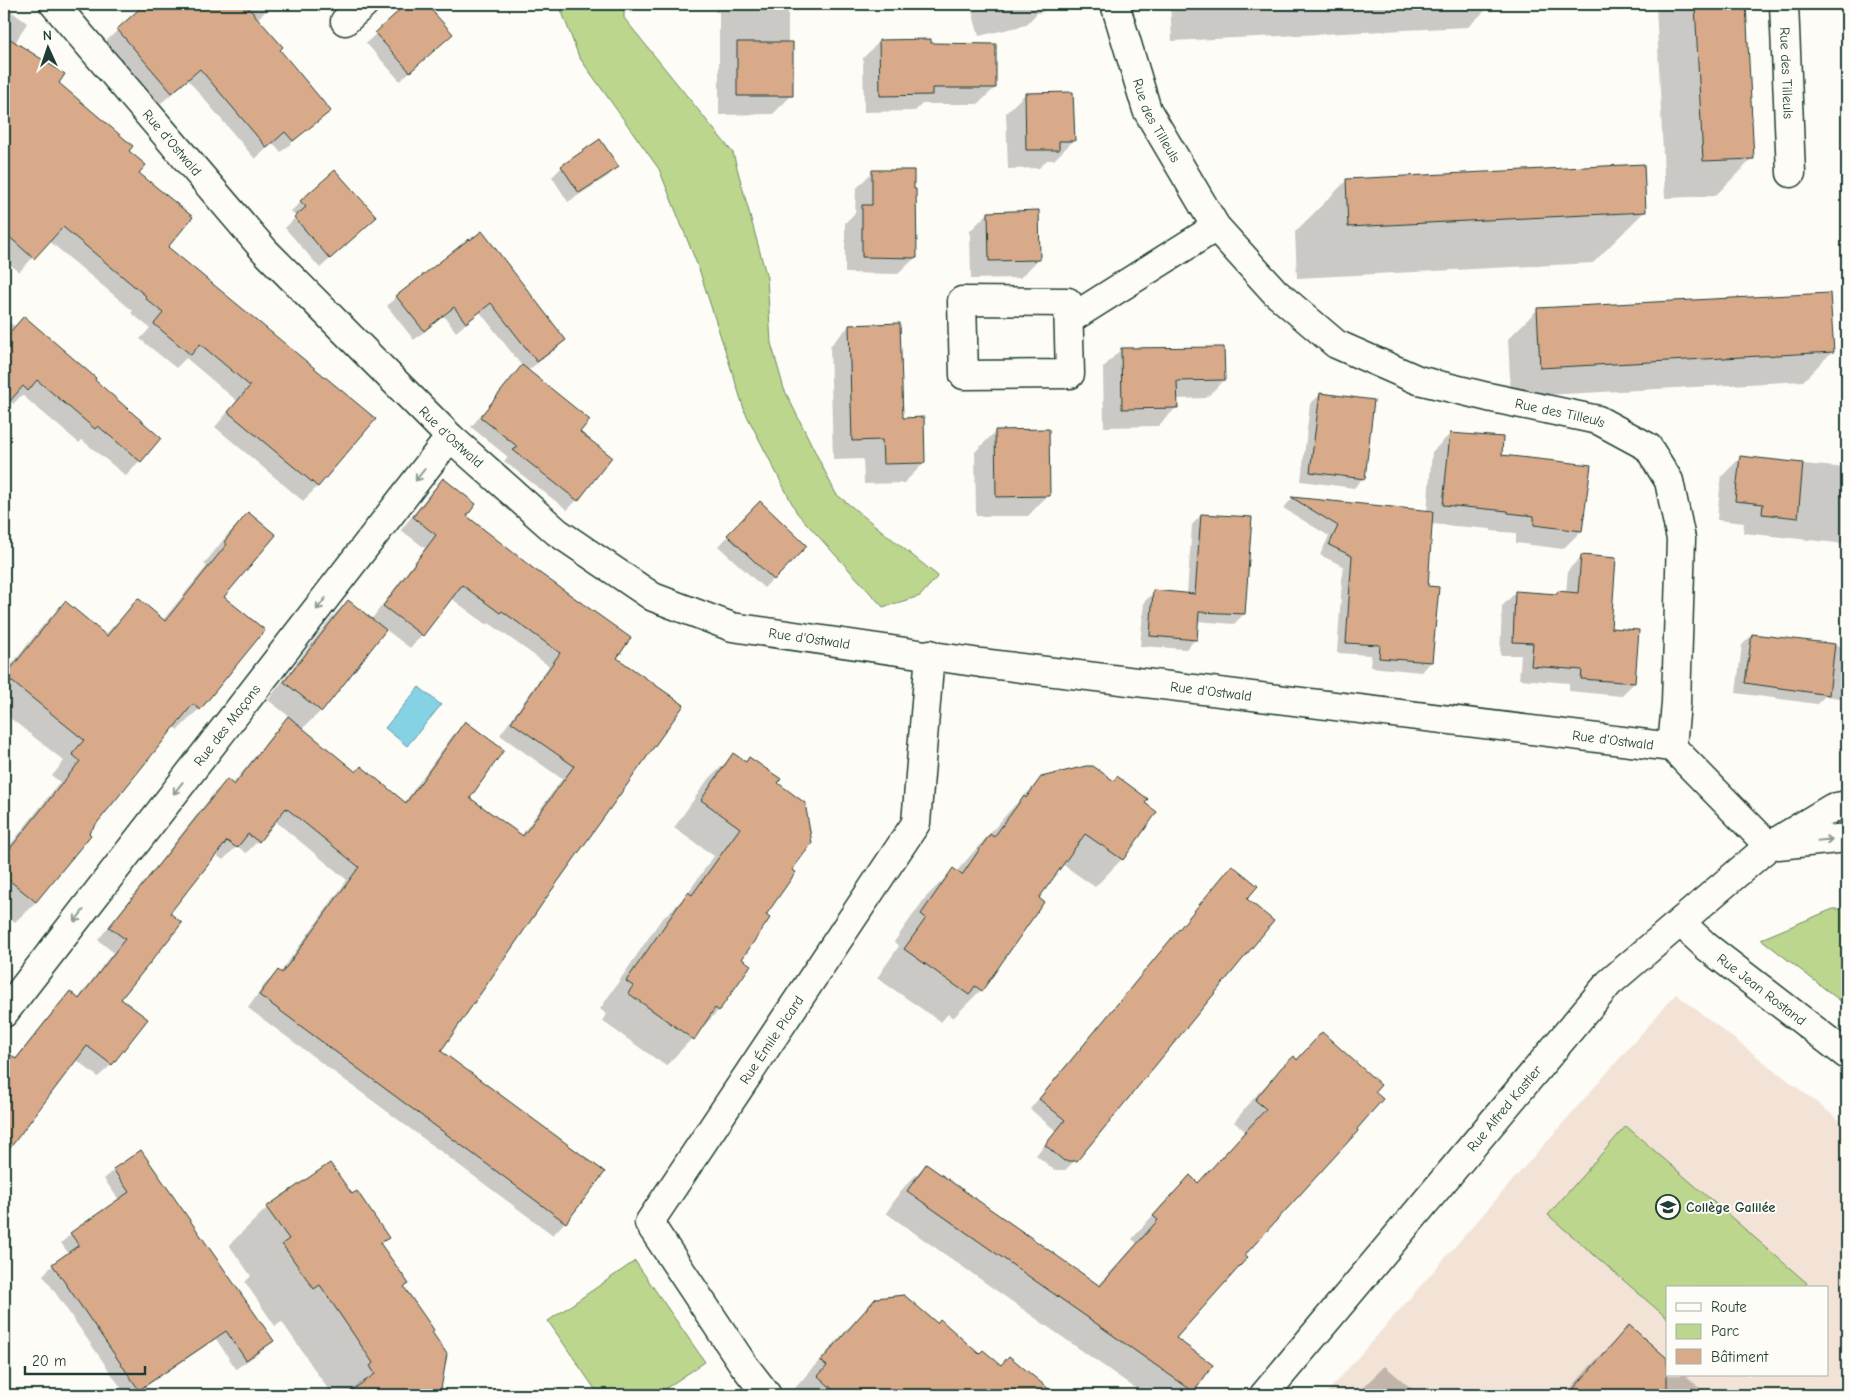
<svg xmlns="http://www.w3.org/2000/svg" width="1851" height="1399" font-family="'Comic Neue',sans-serif">
<rect width="100%" height="100%" fill="#fdfcf7"/>
<filter id="ink" filterUnits="userSpaceOnUse"><feTurbulence type="fractalNoise" baseFrequency=".02" numOctaves="2"/><feDisplacementMap in="SourceGraphic" scale="10" xChannelSelector="R" yChannelSelector="G"/><feConvolveMatrix kernelMatrix="1 2 1 2 8 2 1 2 1" color-interpolation-filters="sRGB"/></filter>
<g filter="url(#ink)">
<!-- built -->
<path fill="#f2e3d6" fill-rule="evenodd" d="M1676 994 1847 1126V1395H1325ZM1667 1288H1827V1375H1667Z"/>
<!-- green -->
<path fill="#bcd68e" stroke="#6e8a61" d="M559 4H624V18L733 153 767 278 771 343 784 389 836 494 938 576 920 596 883 607 797 513 745 412 699 269 659 169 579 57Z
M1833 909H1847V1006L1761 939Z
M1626 1126 1807 1283 1803 1288H1667V1318L1548 1215Z
M635 1261 705 1362 656 1395H599L548 1321Z"/>
<!-- water -->
<path fill="#86d2e5" stroke="#5d969e" d="M419 687 441 705 407 746 385 728Z"/>
<!-- shadow -->
<path fill="#0003" fill-rule="evenodd" d="M147 4H274L257 19 278 51 329 111 281 152 273 143 255 159 188 80 160 104 106 41Z
M408 4H424L451 34 400 81 366 43Z
M715 4H788V43L792 95 773 114 719 115V12H715Z
M970 4H1051L1043 12 1037 13 1026 25 979 36Z
M1170 4H1492L1468 27 1172 41Z
M1656 4H1745L1753 158 1715 196 1665 198Z
M4 6 27 23 15 43 127 151 166 247 374 420 317 487 303 501 215 427 237 401 186 358 176 368 140 339 150 328 131 313 133 311 49 241 19 272 4 259Z
M879 42 995 88 978 104H922L915 111 864 112 863 58Z
M1025 94 1073 141 1054 160H1047L1039 168 1008 169 1006 113Z
M600 141 617 167 607 177 568 202 552 177 562 167Z
M873 171 916 257 898 274 845 273V223L855 213 856 189Z
M1346 181 1645 211 1593 263 1297 278 1295 232Z
M301 202 366 227 320 268 285 228 296 217 291 211Z
M988 213 1039 259 1020 278 971 279 970 231Z
M469 240 565 340 555 350 527 371 578 432 610 457 577 500 567 510 504 461 508 457 471 427 522 366 480 312 456 332 444 316 414 340 387 306 397 296Z
M1538 309 1832 352 1803 381 1511 397 1508 339Z
M10 323 93 380 160 438 126 476 82 440 79 443 22 395 13 404 8 400 4 405V330Z
M849 326 924 463 904 483 864 484 863 459 833 460 830 346Z
M1121 349 1224 380 1206 398 1176 399V408L1158 426 1104 427 1103 368Z
M1320 395 1363 478 1354 488 1301 481 1310 404Z
M995 432 1048 495 1028 516H976L975 452Z
M1450 434 1500 456 1581 531 1563 549 1516 543V533L1491 531V529L1431 524 1426 587 1431 662 1421 672 1370 667 1371 655 1337 653 1343 566 1320 555 1329 536 1283 508 1292 499 1427 511 1432 452Z
M1740 458 1847 468V544L1743 533 1744 523 1717 520 1721 477Z
M443 480 465 516 615 658 548 893 439 1051 603 1172 565 1222 553 1235 248 1008 265 984 278 972 280 973 347 880 274 820 258 841 246 853 237 846 223 860 215 854 168 914 120 999 146 1019 111 1065 98 1077 75 1059 14 1141 4 1151V1066L13 1058 15 1059 58 1005 70 993 78 999 113 952 98 940 214 793 227 781 232 785 276 730 290 717 268 700 331 618 348 601 371 620 425 548 401 530 431 492ZM451 598 487 625 489 623 549 666 500 735 562 779 521 836 468 799 466 723 453 735 404 803 356 773 302 729 321 711 385 629 410 648 422 635Z
M760 503 773 579 764 588 718 546Z
M248 514 223 597 263 630 199 709 178 730 173 726 88 833 36 902 15 922 4 914V853L60 782 52 776 64 761 4 713V674L44 624 65 603 105 635 138 600 163 620 207 566 204 564 228 534Z
M1201 515 1244 614 1234 624 1197 621 1196 639 1186 649 1140 646 1144 602 1154 592 1187 594 1192 525Z
M1581 557 1609 629 1634 683 1621 696 1569 691V683L1519 679 1521 655H1500L1502 606 1515 593 1556 595 1558 593H1566L1568 570Z
M1752 635 1847 647V699L1825 696 1817 704 1736 693 1742 645Z
M733 755 745 763 749 759 776 783 791 871 740 960 750 965 718 1011 666 1066 602 1021 606 1014 600 1009 660 921 684 898 714 856 674 828 706 782Z
M1042 778 1113 782 1117 778 1144 804 1122 859 1095 887 1062 864 1037 899 1042 902 981 990 953 1018 948 1014 941 1022 877 978 899 946 894 942 925 898 953 870 956 872 1014 806Z
M1232 866 1245 899 1076 1160 1065 1170H1054L1036 1155 1056 1131 1030 1109Z
M1322 1034 1243 1255 1175 1338 1211 1366 1189 1395H1145L886 1213 904 1187 926 1165 1098 1286 1137 1243 1132 1239 1168 1198 1190 1176 1197 1184 1245 1131 1234 1122 1259 1092 1282 1069 1296 1060Z
M114 1170 272 1340 263 1350 236 1369 216 1339 133 1395H126L43 1275 53 1265 69 1254 61 1243 71 1234 119 1200 104 1179Z
M352 1195 388 1238 380 1245 403 1288 446 1355 438 1395H332L282 1322 275 1326 245 1282 251 1276 229 1245 267 1208Z
M877 1299 936 1325 979 1355 1000 1366 1009 1357 1054 1395H799L801 1393 795 1388 850 1326Z
M1629 1327 1667 1360V1375H1685L1700 1388 1695 1395H1565L1592 1364Z
M1385 1366 1419 1395H1355Z"/>
<!-- building -->
<path fill="#d8aa8a" stroke="#1f3d34" d="M145 4H245L283 47 280 50 331 111 293 141 285 132 267 148 200 69 172 93 117 29Z
M406 4H426L453 34 410 72 375 33Z
M1695 4H1746L1754 159 1703 161Z
M4 35 65 74 59 83 133 146 129 151 146 165 139 173 193 217 168 247 376 419 318 487 228 412 250 386 200 344 191 355 154 324 163 313 145 298 146 296 63 227 34 259 4 232Z
M931 39V43L996 44V88H932V95L880 96 879 40Z
M737 42H793V96H737Z
M1073 92 1075 141H1059V150H1026L1025 93Z
M600 139 619 167 579 193 561 166Z
M1644 164 1646 212 1348 227 1346 179Z
M335 170 377 217 330 259 294 217 306 207 300 201Z
M872 170H914V189H916L917 258 862 257V205H872Z
M1039 210 1040 260 989 261 988 212Z
M482 231 566 340 537 362 491 303 466 323 454 307 424 331 396 296 469 239 470 240Z
M1830 293 1834 352 1540 368 1537 308Z
M24 316 96 378 95 380 161 438 141 462 98 426 95 429 37 380 28 391 23 386 4 408V339Z
M900 323 903 418 924 417 925 463 883 464 882 440 852 441 849 325Z
M1224 347 1225 380 1177 381 1178 408 1122 409 1121 348Z
M522 365 590 420 580 432 612 457 578 501 513 450 518 447 480 417Z
M1320 393 1374 400 1365 479 1310 472Z
M1049 429 1050 496 996 497 995 430Z
M1450 433 1503 437 1502 455 1591 465 1582 531 1534 525V516L1508 513V511L1443 505Z
M1740 456 1803 463 1798 518 1762 514 1763 504 1735 501Z
M443 478 476 504 467 516 534 569 631 638 617 658 684 705 549 894 441 1051 605 1172 566 1223 259 995 278 970 282 973 359 867 286 808 259 842 248 834 237 848 227 841 170 913 182 923 121 999 148 1019 112 1065 87 1046 4 1156V1049L16 1059 70 991 79 999 125 939 109 927 227 779 234 785 288 716 356 772 361 766 406 803 465 721 504 750 470 798 523 836 574 766 511 722 560 653 502 611 500 613 462 585 423 636 383 606 436 535 413 517Z
M1291 497 1433 511 1428 586 1439 587 1432 662 1379 658 1380 645 1346 643 1352 556 1329 545 1338 526Z
M760 501 807 546 774 580 727 535Z
M248 512 276 535 224 597 265 630 200 710 193 704 89 833 91 835 36 902 4 876V856L80 761 72 754 84 740 5 676 65 601 107 636 138 598 165 621 227 544 224 542Z
M1201 514 1252 517 1245 614 1199 612 1197 640 1150 636 1153 590 1195 594Z
M1581 555 1616 558 1611 628 1639 630 1635 683 1581 679 1582 670 1531 666 1533 643 1513 642 1515 591 1557 594 1558 591 1578 593Z
M348 600 386 630 322 712 284 682Z
M1752 634 1835 644 1829 695 1745 683Z
M733 753 746 762 749 757 781 779 778 783 805 803 812 843 792 870 796 872 766 915 770 918 742 959 751 965 719 1011 715 1008 694 1040 628 993 633 986 626 981 688 892 692 895 740 828 701 800Z
M1086 766H1093L1114 781 1117 776 1148 799 1145 803 1157 812 1123 860 1085 834 1039 898 1044 902 982 991 975 986 969 995 904 949 926 918 921 914 953 868 962 875 990 834 994 837 1024 796 1026 798 1041 777Z
M1232 865 1258 886 1247 899 1274 921 1077 1161H1064L1045 1145 1065 1120 1039 1099Z
M1322 1032 1381 1085 1375 1092 1383 1099 1357 1129 1358 1131 1245 1255 1248 1257 1176 1338 1213 1365 1194 1392 907 1191 926 1164 1100 1286 1158 1220 1153 1216 1190 1175 1198 1183 1266 1109 1255 1100 1281 1068 1294 1056 1297 1060Z
M141 1150 274 1341 246 1360 226 1331 139 1390 52 1264 79 1245 70 1233 129 1192 113 1169Z
M330 1163 352 1194 357 1191 389 1238 380 1243 409 1284 404 1287 434 1330 432 1332 447 1354 440 1395H345L375 1374 370 1366 373 1363 320 1285 314 1289 282 1244 289 1239 266 1207Z
M904 1295 937 1323 940 1319 979 1354 983 1350 1001 1365 1009 1356 1056 1395H839L818 1376 827 1366 821 1361 876 1298Z
M1629 1325 1667 1358V1395H1568Z"/>
<g fill="none" stroke-linecap="round" stroke-linejoin="round">
<defs>
<g id="minor">
<path id="s1" d="M1115 4 1147 110 1216 227 1275 292 1336 344 1418 380 1488 397 1598 420 1648 447 1669 481 1681 539 1676 703 1672 747"/>
<path id="s2" d="M1784 4 1791 173"/>
<path d="M345 21 364 4"/>
<path d="M962 301 1068 302 1070 374 964 375Z"/>
<path d="M1070 319 1216 227"/>
<path id="s3" d="M1680 922 1707 947 1847 1055"/>
<path id="s4" d="M4 1013 450 437"/>
<path id="s5" d="M767 1395 743 1364 649 1223 916 823 930 654"/>
</g>
<g id="tertiary">
<path id="s6" d="M1264 1395 1609 983 1769 846"/>
</g>
<g id="secondary">
<path id="s7" d="M54 4 265 251 450 437 557 532 653 597 732 627 981 663 1672 747 1769 846"/>
<path d="M1778 845 1847 838"/>
<path d="M1769 846 1832 808 1847 805"/>
</g>
</defs>
<!-- minor casing -->
<use href="#minor" stroke="#1f3d34" stroke-width="31"/>
<!-- tertiary casing -->
<use href="#tertiary" stroke="#1f3d34" stroke-width="31"/>
<!-- secondary casing -->
<use href="#secondary" stroke="#1f3d34" stroke-width="31"/>
<!-- minor -->
<use href="#minor" stroke="#fdfcf7" stroke-width="28"/>
<!-- tertiary -->
<use href="#tertiary" stroke="#fdfcf7" stroke-width="28"/>
<!-- secondary -->
<use href="#secondary" stroke="#fdfcf7" stroke-width="28"/>
</g>
<!-- one-way arrows -->
<defs><path id="oneway-shaft" d="M-6 0H5M1.5-3L5.5 0L1.5 3" fill="none" stroke-width="1.6" stroke-linecap="round" stroke-linejoin="round" transform="scale(1.25)"/></defs>
<g stroke="#8e9c96">
<use href="#oneway-shaft" transform="translate(420 475) rotate(128)"/>
<use href="#oneway-shaft" transform="translate(321 604) rotate(128)"/>
<use href="#oneway-shaft" transform="translate(178 788) rotate(128)"/>
<use href="#oneway-shaft" transform="translate(1825 840) rotate(-6)"/>
<use href="#oneway-shaft" transform="translate(79 916) rotate(128)"/>
</g>
</g>
<!-- icons -->
<defs>
<symbol id="school-ring" viewBox="-11 -11 22 22"><circle r="9.5" fill="#fdfcf7" stroke="#1f3d34" stroke-width="1.5"/><path d="M0-5L7-2L0 1L-7-2ZM-4 1L0 2.5L4 1V4Q0 6-4 4Z" fill="#1f3d34"/></symbol>
</defs>
<g fill-rule="evenodd">
<use href="#school-ring" x="1654" y="1193" width="28" height="28"/>
</g>
<g text-anchor="middle" dominant-baseline="central" stroke-width="4" stroke-linejoin="round" paint-order="stroke">
<!-- street labels -->
<g font-size="14" fill="#1f3d34" stroke="#fdfcf7">
<text stroke="none"><textPath href="#s2" startOffset="69">Rue des Tilleuls</textPath></text>
<text stroke="none"><textPath href="#s1" startOffset="124">Rue des Tilleuls</textPath></text>
<text stroke="none"><textPath href="#s7" startOffset="182">Rue d'Ostwald</textPath></text>
<text stroke="none"><textPath href="#s1" startOffset="650">Rue des Tilleuls</textPath></text>
<text stroke="none"><textPath href="#s7" startOffset="588">Rue d'Ostwald</textPath></text>
<text stroke="none"><textPath href="#s7" startOffset="1009">Rue d'Ostwald</textPath></text>
<text stroke="none"><textPath href="#s7" startOffset="1414">Rue d'Ostwald</textPath></text>
<text stroke="none"><textPath href="#s4" startOffset="364">Rue des Maçons</textPath></text>
<text stroke="none"><textPath href="#s7" startOffset="1819">Rue d'Ostwald</textPath></text>
<text stroke="none"><textPath href="#s3" startOffset="106">Rue Jean Rostand</textPath></text>
<text stroke="none"><textPath href="#s5" startOffset="429">Rue Émile Picard</textPath></text>
<text stroke="none"><textPath href="#s6" startOffset="374">Rue Alfred Kastler</textPath></text>
</g>
<!-- poi labels -->
<g font-size="14" font-weight="bold" fill="#1f3d34" stroke="#fdfcf7" text-anchor="start">
<text x="1686" y="1207">Collège Galilée</text>
</g>
</g>
<!-- margin -->
<rect width="1851" height="1399" fill="none" stroke="#fdfcf7" stroke-width="20"/>
<rect x="10" y="10" width="1831" height="1379" fill="none" stroke="#1f3d34" stroke-width="2" filter="url(#ink)"/>
<!-- legend -->
<rect x="1666" y="1286" width="162" height="90" fill="#fdfcf7" stroke="#a4b0a9"/>
<rect x="1676" y="1303" width="25" height="8" fill="#fdfcf7" stroke="#a4b0a9"/>
<text x="1711" y="1312" font-size="15" fill="#1f3d34">Route</text>
<rect x="1676" y="1324" width="25" height="15" fill="#bcd68e" stroke="#a4b0a9"/>
<text x="1711" y="1336" font-size="15" fill="#1f3d34">Parc</text>
<rect x="1676" y="1349" width="25" height="15" fill="#d8aa8a" stroke="#a4b0a9"/>
<text x="1711" y="1362" font-size="15" fill="#1f3d34">Bâtiment</text>
<!-- north arrow -->
<g transform="translate(48 48) rotate(357)" stroke="#fdfcf7" stroke-width="4" paint-order="stroke">
<path d="M0-4L9 19L0 12L-9 19Z" fill="#1f3d34"/>
<text y="-8" font-size="14" font-weight="bold" text-anchor="middle" fill="#1f3d34">N</text>
</g>
<!-- scale -->
<path d="M25 1366v8h120v-8" fill="none" stroke="#1f3d34" stroke-width="2.5"/>
<text x="32" y="1366" font-size="15" fill="#1f3d34" stroke="#fdfcf7" stroke-width="4" paint-order="stroke">20 m</text>
</svg>
